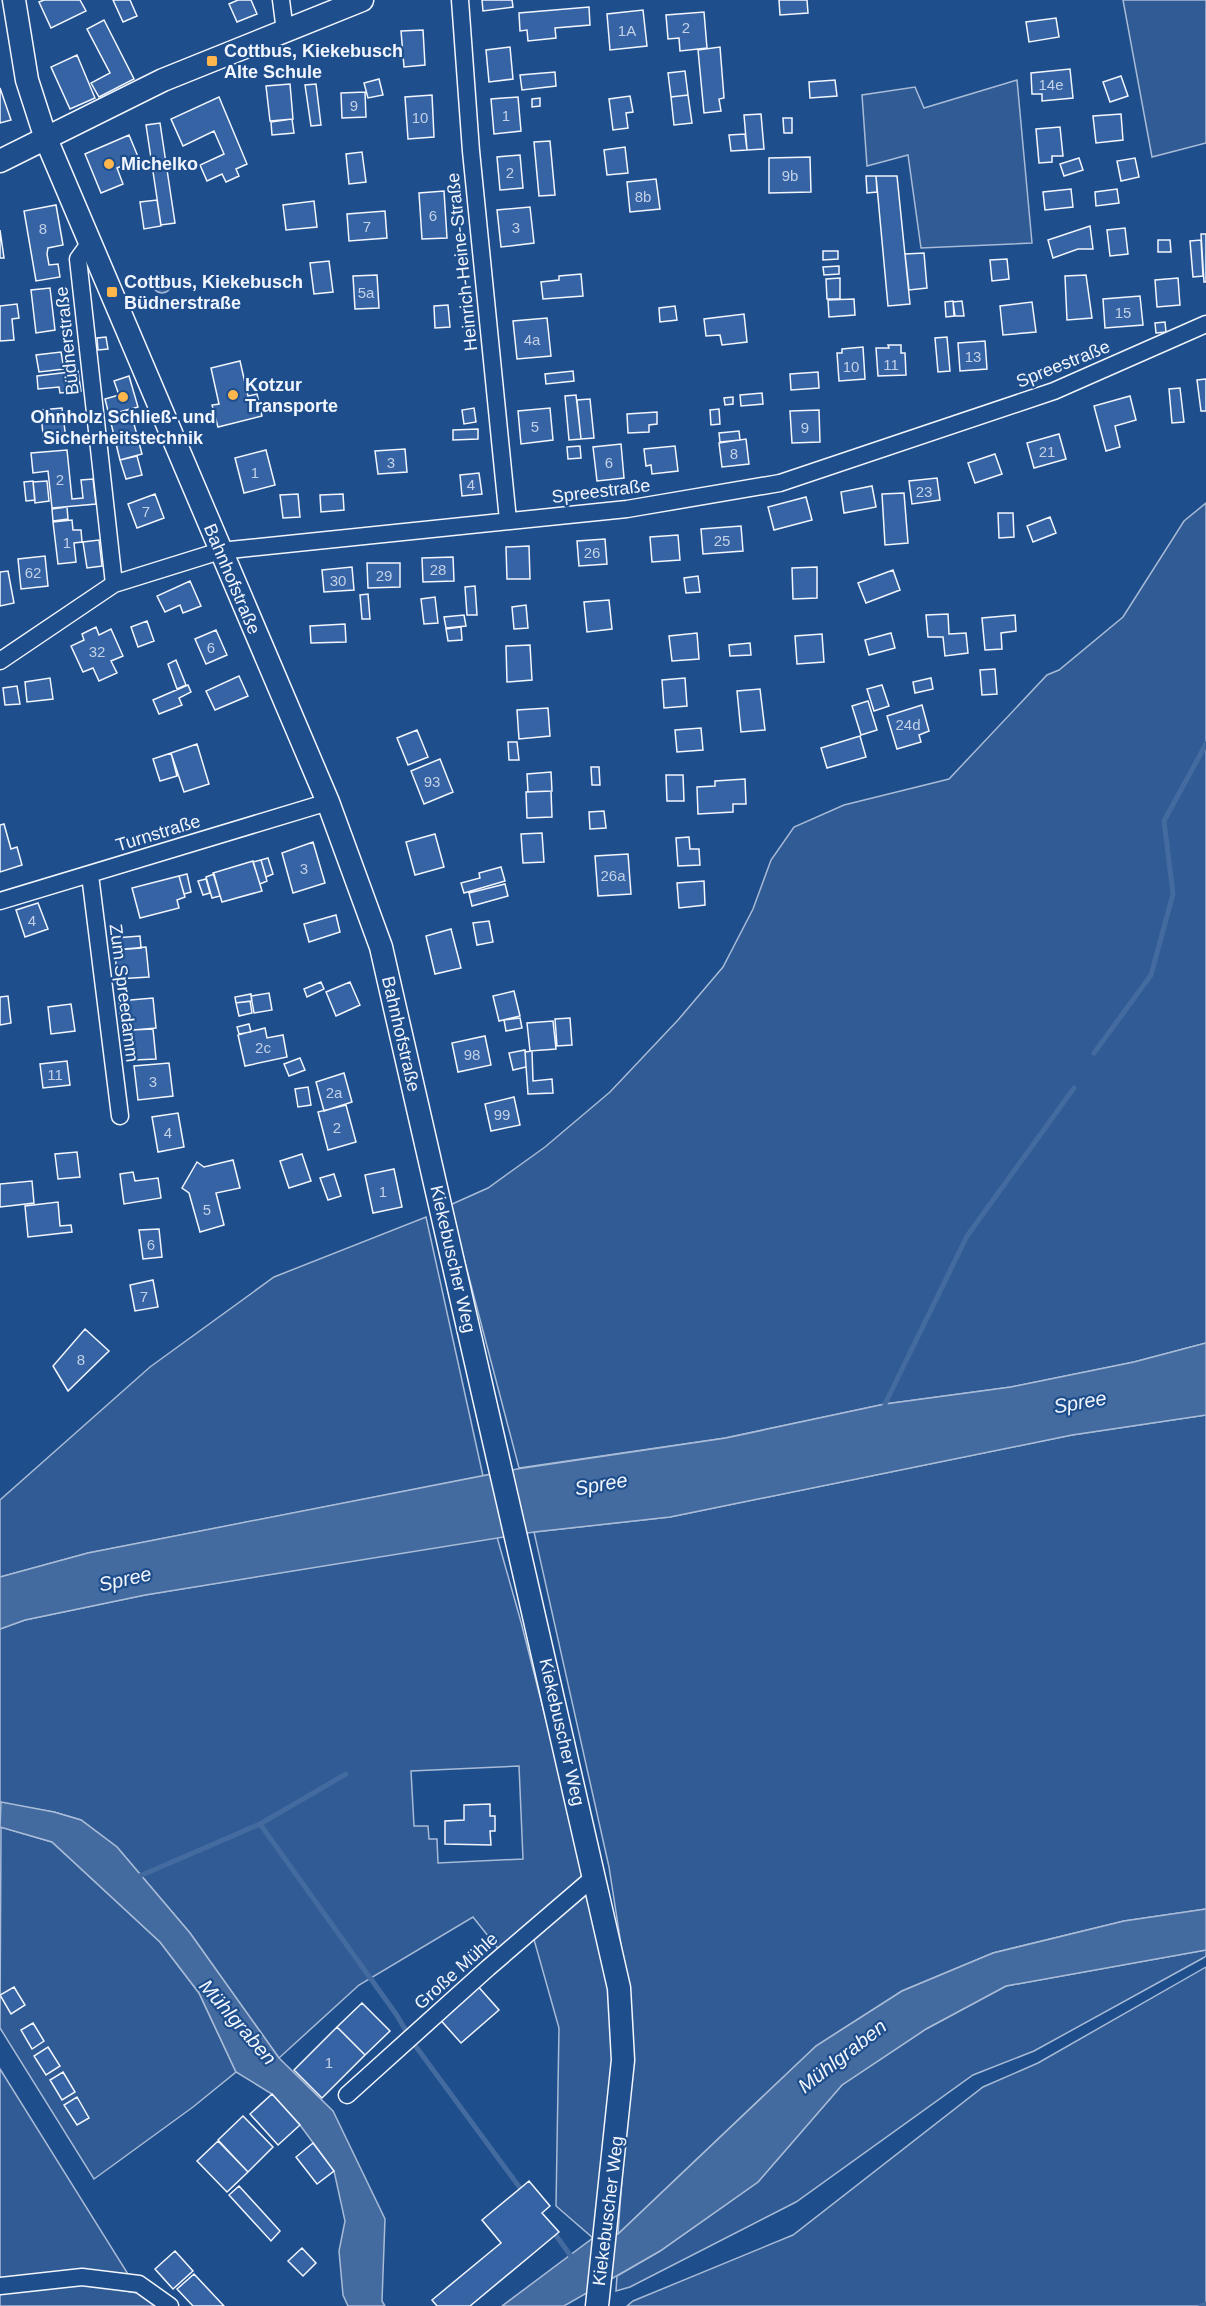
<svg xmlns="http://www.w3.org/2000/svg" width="1206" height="2306" font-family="Arial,sans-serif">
<rect width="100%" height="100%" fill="#1f4e8c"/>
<!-- green -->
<path fill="#305b95" stroke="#a8bbd7" stroke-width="1.5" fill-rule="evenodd" d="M1123 0H1206V143L1152 157Z
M1017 80 1032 243 921 248 908 155 867 166 862 95 915 87 924 108Z
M1206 503V1343L1134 1362 1011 1387 885 1404 725 1438 519 1468 450 1205 488 1188 545 1147 610 1092 678 1020 723 967 753 909 771 860 794 827 844 805 949 779 1047 675 1059 670 1123 617 1184 521Z
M426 1217 483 1476 88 1553 0 1577V1500L150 1367 274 1277Z
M1206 1415V1909L1124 1921 993 1953 902 1991 816 2046 618 2234 632 2039 624 1964 609 1867 534 1532 670 1517 1072 1435Z
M497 1537 521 1622 585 1873 500 1951 473 1917 359 1985 279 2058 190 1933 117 1847 81 1820 54 1812 0 1803V1629L25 1620 145 1595ZM519 1766 523 1859 438 1863 437 1839H429L428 1826H414L411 1771Z
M1 1827 52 1842 160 1942 199 1993 236 2072 193 2107 94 2179 0 2028Z
M589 1889 618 2040 593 2238 556 2206 559 2028 533 1936Z
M1206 1950V1956L1203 1958 1034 2051 973 2075 796 2202 630 2287 616 2291 617 2276 660 2251 758 2182 842 2085 926 2029 1006 1986Z
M1206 1967V2306H627L633 2301 793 2235 983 2087 1038 2063Z
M0 2069 128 2274 85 2270 0 2280Z
M87 2284 137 2293 155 2306H0V2293Z"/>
<!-- water -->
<path fill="#446ba0" stroke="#a8bbd7" stroke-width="1.5" d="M153 284a9 9 0 1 1 18 0a9 9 0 1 1-18 0Z
M1206 1343V1415L1072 1435 670 1517 534 1532 145 1595 25 1620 0 1629V1577L88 1553 517 1469 726 1438 885 1404 1011 1387 1134 1362Z
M1 1802 54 1812 81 1820 117 1847 190 1933 279 2058 333 2111 385 2219 382 2301 385 2306H348L343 2295 339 2251 345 2221 334 2171 300 2125 272 2094 236 2072 199 1993 160 1942 52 1842 0 1827Z
M1206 1909V1950L1006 1986 926 2029 842 2085 758 2182 660 2251 564 2306H502L593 2238 618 2234 816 2046 902 1991 993 1953 1124 1921Z"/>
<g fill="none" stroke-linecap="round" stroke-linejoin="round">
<!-- stream -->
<path stroke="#446ba0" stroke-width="5" d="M1094 1053 1151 975 1173 894 1164 821 1206 744
M885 1404 967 1236 1074 1088
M260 1824 396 2014 414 2044 523 2192
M135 1878 260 1824 346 1774
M552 2230 573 2259
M1201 2306 1206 2304"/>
</g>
<!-- building -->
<path fill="#3563a3" stroke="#f2f6ff" stroke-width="1.5" d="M44 0H80L86 11 51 28 39 2Z
M113 0H130L137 16 123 22Z
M238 0H251L257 14 237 22 229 4Z
M482 0H512L513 7 483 11Z
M779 0H807L808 13 780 15Z
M589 7 590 25 555 28 556 38 528 41 527 30 520 31 519 13Z
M643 10 647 46 610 50 607 14Z
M704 12 707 48 680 51 679 38 668 39 666 15Z
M1056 18 1059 37 1029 42 1026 22Z
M104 20 134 79 99 97 91 83 110 73 87 29Z
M423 30 425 65 404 67 401 31Z
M510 47 513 79 489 82 486 50Z
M720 47 724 98 719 99 721 111 704 113 698 50Z
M77 55 95 98 70 109 51 67Z
M1070 69 1073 98 1042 101V94H1032L1031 73Z
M685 71 688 95 671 97 668 73Z
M555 72 556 86 522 90 520 75Z
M1121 76 1128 96 1110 102 1103 82Z
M379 79 383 95 368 98 364 83Z
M835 80 837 96 810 98 809 82Z
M290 84 293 119 270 121 266 86Z
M316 84 321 125 311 126 305 85Z
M0 88 11 120 0 123Z
M365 92 366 117 342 118 341 93Z
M432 95 434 137 408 139 405 97Z
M688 95 692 123 674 125 671 97Z
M630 96 633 112 626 113 628 128 613 130 609 99Z
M219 97 247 164 236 169 239 176 226 182 222 174 207 181 200 165 224 154 214 131 183 146 171 119Z
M518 97 521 131 494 134 491 99Z
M540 98V106L532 107V99Z
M761 114 764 149 747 150 744 115Z
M1121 114 1123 140 1096 143 1093 116Z
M783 118H792V133H784Z
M292 119 294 133 272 135 271 122Z
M160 123 175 223 161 225 146 125Z
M1060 127 1063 156H1052V162L1039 163 1036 129Z
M745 134 747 150 731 151 729 135Z
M129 135 139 159 117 168 123 184 101 193 85 154Z
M550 141 555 195 539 196 534 142Z
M625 147 628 173 607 175 604 150Z
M362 152 366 182 349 184 346 154Z
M520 155 523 188 500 190 497 157Z
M810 157 811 192 769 193V158Z
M1079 158 1083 170 1064 176 1060 164Z
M1135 158 1139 177 1121 181 1117 161Z
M866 176H876L877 192 867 193Z
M876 176H897L910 304 888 306Z
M656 179 660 209 630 212 627 182Z
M1071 189 1073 207 1045 210 1043 192Z
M1117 189 1119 203 1096 206 1095 192Z
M444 191 447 238 422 239 419 193Z
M157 200 161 226 144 229 140 202Z
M314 201 317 227 286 230 283 205Z
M56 205 63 245 48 248 47 254 49 265 58 264 60 277 36 281 24 211Z
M530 207 534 243 501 247 497 210Z
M385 211 387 238 349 241 347 214Z
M1090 226 1093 249H1078L1053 258 1048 240Z
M1125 228 1128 254 1110 256 1107 230Z
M0 230 4 258H0Z
M1201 234H1206V282H1204Z
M1158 240H1170L1171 252H1158Z
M1201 240 1203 276 1193 277 1190 241Z
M823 251H838V259L823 260Z
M924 253 927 288 909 290 905 254Z
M1007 259 1009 279 992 281 990 260Z
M329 261 333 292 314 294 310 263Z
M839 266V274L824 275 823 267Z
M581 274 583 296 543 299 541 282 559 280V276Z
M377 275 379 308 355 309 353 276Z
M1086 275 1092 318 1067 320 1065 276Z
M840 278V299H827L826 279Z
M1178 278 1180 305 1157 307 1155 280Z
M50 288 55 330 36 333 31 290Z
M1140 296 1143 325 1105 328 1103 299Z
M854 299 855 315 829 317 828 300Z
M953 301 954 316 946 317 945 302Z
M962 301 964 316H955L953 302Z
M1032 302 1036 332 1003 335 1000 306Z
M17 304 19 318 12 319 14 340 0 341V306Z
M448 305 450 327 435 328 434 306Z
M675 306 677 320 660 322 659 308Z
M744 314 747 342 722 345 720 335 706 336 704 319Z
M547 318 551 356 517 359 513 321Z
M1165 322 1166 332 1156 333 1155 323Z
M106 337 108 349 98 350 97 338Z
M947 337 950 371 938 372 935 338Z
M985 341 987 369 960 371 958 343Z
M888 345H901V353H905L906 375 878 376 876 348H889Z
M863 347 865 379 839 381 837 353H842V349Z
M61 352 64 369 39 372 36 355Z
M240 361 248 396 257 394 262 416 218 427 212 405 219 404 211 368Z
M78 371 81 391 60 393 59 387 38 389 37 376Z
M573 371 574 381 546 384 545 374Z
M818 372 819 388 791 390 790 374Z
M129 376 138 407 109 415 105 399 119 395 114 381Z
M1206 379V411H1201L1197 380Z
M1180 388 1184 422 1172 423 1169 389Z
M762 393 763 404 741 406 740 395Z
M576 395 581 439 569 440 565 396Z
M1130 396 1136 420 1115 426 1120 447 1106 451 1094 406Z
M733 397V404L725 405 724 398Z
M590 399 594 438 581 439 577 400Z
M62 408 66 439 44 441 40 410Z
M474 408 476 422 464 424 462 410Z
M550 408 553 440 521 444 518 411Z
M130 409 142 454 120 460 109 415Z
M719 409 720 424 711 425 710 410Z
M819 410 820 442 792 443 790 411Z
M657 412V424L649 425V432L628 433 627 414Z
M478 429V439L453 440V430Z
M739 431 740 440 720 442 719 433Z
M1059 434 1066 459 1034 468 1027 443Z
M746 439 749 464 722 467 719 443Z
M621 444 624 478 597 481 593 447Z
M580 446 581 458 568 459 567 447Z
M675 446 678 471 652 474 651 465 646 466 644 449Z
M405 449 407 472 378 474 375 451Z
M67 450 72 499 83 498 81 480 93 479 96 504 52 508 48 471 33 473 31 453Z
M266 450 275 485 244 493 235 458Z
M995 454 1002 474 975 483 968 463Z
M137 456 142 475 126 479 120 460Z
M479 473 482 494 462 496 460 475Z
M937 478 940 500 912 504 909 481Z
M33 481 35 500 26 501 24 482Z
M47 481 49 501 35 503 33 482Z
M872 486 876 507 844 513 841 492Z
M904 493 908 543 885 545 882 494Z
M155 494 164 518 137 528 128 504Z
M298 494 300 517 283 518 280 495Z
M343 494 344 510 321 512 320 495Z
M806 497 812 520 774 530 768 507Z
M67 507 68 519 53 521 52 509Z
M998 513H1013L1014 537 999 538Z
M1050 517 1056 533 1033 542 1027 526Z
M72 520 73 530H81L82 542 74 543 76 562 58 564 53 522Z
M741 526 743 551 703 554 701 529Z
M678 535 680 560 652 562 650 537Z
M605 539 607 564 579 566 577 541Z
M99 540 102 566 87 568 83 542Z
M529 546 530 579H507L506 547Z
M45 556 48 586 21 589 18 559Z
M453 557 454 581 423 582 422 558Z
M367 563H400V587L368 588Z
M352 567 354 590 324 592 322 570Z
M817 567V598L793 599 792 568Z
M893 570 900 590 866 603 858 583Z
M8 571 14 603 0 606V572Z
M698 576 700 592 686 593 684 578Z
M190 581 201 606 183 613 180 605 165 612 157 596Z
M475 586 477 615H467L465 587Z
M368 594 370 619H362L360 595Z
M435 597 438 623 424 624 421 599Z
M609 600 612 629 587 632 584 602Z
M526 605 528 628 514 629 512 607Z
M948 614 949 634 966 633 968 653 945 656 943 637H928L926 615Z
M464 615 466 626 446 628 444 617Z
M1015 615 1016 631 1001 633 1002 649 985 650 982 618Z
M147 621 154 641 138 647 131 627Z
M345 624 346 642 311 643 310 626Z
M96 627 99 635 111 629 123 656 111 661 117 673 99 681 93 668 83 672 71 646 84 640 82 634Z
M461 627 462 640 448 641 446 629Z
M216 630 227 655 206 664 195 639Z
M697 633 699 659 672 661 669 636Z
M891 633 895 648 869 655 865 640Z
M822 634 824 662 797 664 795 636Z
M750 643 751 655 730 656 729 645Z
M530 645 532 680 507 682 506 646Z
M176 660 186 685 177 689 168 664Z
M995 669 997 694 982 695 980 670Z
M239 676 248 696 215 710 206 691Z
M50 678 53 699 27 702 25 682Z
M685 678 687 706 664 708 662 680Z
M931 678 933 689 915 693 913 682Z
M188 685 191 692 179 698 182 705 159 714 153 700Z
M882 685 889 706 874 711 867 689Z
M17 686 20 704 5 705 3 688Z
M760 689 765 730 741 732 737 691Z
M868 701 877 730 861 735 852 706Z
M922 705 929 731 919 735 921 742 897 749 887 716Z
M548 708 550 736 519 739 517 710Z
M701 728 703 750 677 752 675 730Z
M417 730 428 757 408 765 397 738Z
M860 736 866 757 827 768 821 748Z
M508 742H517L519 760H509Z
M197 744 209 784 184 792 171 753Z
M171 753 177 776 160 781 153 759Z
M440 759 453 792 424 804 411 771Z
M591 767H599L600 785H592Z
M551 772 552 791 528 792 527 774Z
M666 775H683L684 801H667Z
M745 779 746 804H733V812L698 814 697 787 715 786V781Z
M551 791 552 817 527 818 526 792Z
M604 811 606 828 590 829 589 812Z
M4 824 11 849 17 847 22 865 0 872V825Z
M542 833 544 862 523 863 521 834Z
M435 834 444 867 415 875 406 842Z
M689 837 690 849H699L700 865 678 866 676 838Z
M313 842 325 883 293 893 282 853Z
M628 854 631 894 598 896 595 856Z
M268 858 273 874 266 877 261 860Z
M261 860 267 881 260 884 253 862Z
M253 861 262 891 222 902 213 873Z
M501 867 505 881 464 893 461 883 480 878 479 873Z
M187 874 191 892 184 894 179 876Z
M214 874 220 896 212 898 206 877Z
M179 876 185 897 177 900 179 908 140 918 132 888Z
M206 879 210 893 203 895 198 881Z
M704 881 705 905 679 908 677 883Z
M505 884 508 896 472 906 469 893Z
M38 903 48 929 25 937 16 910Z
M336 915 340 932 309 942 304 924Z
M489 921 493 942 477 945 473 923Z
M451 929 461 968 435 974 426 936Z
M140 936 141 948 116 950 115 938Z
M146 947 149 977 117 979 115 950Z
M321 982 324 989 307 997 304 989Z
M350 982 360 1005 336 1016 326 992Z
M514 991 520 1016 499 1021 493 996Z
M269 993 272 1010 254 1013 251 996Z
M251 994 252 1001 236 1003 235 997Z
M8 996 11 1023 0 1025V997Z
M153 998 156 1028 122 1031 119 1001Z
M250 1001 252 1013 239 1016 236 1003Z
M71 1004 75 1031 51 1034 48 1007Z
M520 1018 522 1028 506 1031 504 1020Z
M570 1018 572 1045 557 1046 555 1019Z
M553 1021 556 1049 530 1051 527 1023Z
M249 1024 251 1032 239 1034 237 1027Z
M265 1028 267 1038 283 1035 287 1057 245 1066 238 1035Z
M153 1029 156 1059 134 1060 131 1030Z
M485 1036 491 1065 458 1072 452 1043Z
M525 1050 526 1067 513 1070 509 1053Z
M532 1051 533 1081 552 1079 553 1093 528 1094 525 1052Z
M300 1058 305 1070 289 1076 284 1064Z
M67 1061 70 1085 43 1088 40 1064Z
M169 1063 173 1096 138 1100 134 1066Z
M344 1073 352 1102 324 1111 316 1082Z
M308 1087 311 1105 298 1107 295 1089Z
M514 1097 520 1125 491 1131 485 1104Z
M346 1105 356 1142 328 1150 318 1112Z
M178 1113 184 1147 158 1152 152 1117Z
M77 1152 80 1177 58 1179 55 1154Z
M302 1154 311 1181 289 1188 280 1161Z
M233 1160 240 1188 216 1193 224 1225 200 1232 189 1193 182 1188 197 1162 204 1167Z
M394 1169 402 1207 373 1213 365 1175Z
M133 1172 135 1181 158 1178 161 1198 124 1204 120 1174Z
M334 1174 341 1196 328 1200 320 1178Z
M32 1181 34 1203 0 1207V1184Z
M58 1202 60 1226 71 1225 72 1232 28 1237 25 1206Z
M159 1229 162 1257 143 1259 139 1230Z
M153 1280 158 1307 135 1311 130 1285Z
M85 1329 109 1351 68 1391 53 1366Z
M490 1804V1816H495V1831H490L491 1845 445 1844V1821L464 1820V1805Z
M475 1983 499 2010 461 2043 437 2016Z
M14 1987 25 2005 11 2014 0 1995Z
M362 2003 390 2031 365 2055 337 2027Z
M33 2023 44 2041 32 2049 21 2030Z
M337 2027 365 2055 322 2098 294 2070Z
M48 2047 60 2066 46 2075 34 2056Z
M63 2072 75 2092 62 2100 50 2080Z
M272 2094 300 2125 278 2145 250 2114Z
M77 2097 89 2118 77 2125 64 2105Z
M243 2116 273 2147 248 2172 218 2140Z
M218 2141 248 2172 227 2192 197 2161Z
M313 2143 334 2171 317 2184 296 2157Z
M529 2181 550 2206 542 2213 559 2232 470 2306H437L432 2300 501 2243 482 2220Z
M239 2186 280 2231 271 2241 229 2195Z
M302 2248 316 2263 303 2276 288 2261Z
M175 2251 193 2271 173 2289 155 2269Z
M194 2274 224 2306H193L177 2289Z"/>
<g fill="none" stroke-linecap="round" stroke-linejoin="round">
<defs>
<path id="street" d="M281 0 285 31
M460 0 471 151 508 520
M91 241 78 259 114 584
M0 661 114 584 220 551 627 509 780 483 1054 391 1206 324
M90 875 120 1116
M0 901 328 802
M347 2095 488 1968 594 1877
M0 2286 82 2277 139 2284 170 2306"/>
<path id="secondary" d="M14 0 27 80 46 139 328 802 381 947 619 1988 623 2060 597 2306
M0 161 163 80 362 0"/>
</defs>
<!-- street casing -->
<use href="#street" stroke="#f2f6ff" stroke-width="19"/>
<!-- secondary casing -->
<use href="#secondary" stroke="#f2f6ff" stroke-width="25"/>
<!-- street -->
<use href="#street" stroke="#1f4e8c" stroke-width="16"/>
<!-- secondary -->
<use href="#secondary" stroke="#1f4e8c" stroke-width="22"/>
</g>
<!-- markers -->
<g fill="#ffb74d" stroke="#1f4e8c" stroke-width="2">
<rect x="206" y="55" width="12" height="12" rx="3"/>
<circle cx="109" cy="164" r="6"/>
<rect x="106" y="286" width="12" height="12" rx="3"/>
<circle cx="233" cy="395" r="6"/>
<circle cx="123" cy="397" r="6"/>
</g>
<g text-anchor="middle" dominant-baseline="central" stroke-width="4.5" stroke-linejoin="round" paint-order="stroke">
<!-- number labels -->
<g font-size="15" fill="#c3d1e8">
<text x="686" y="27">2</text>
<text x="627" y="30">1A</text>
<text x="1051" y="84">14e</text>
<text x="354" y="105">9</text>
<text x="506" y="115">1</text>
<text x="420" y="117">10</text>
<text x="510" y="172">2</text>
<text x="790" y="175">9b</text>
<text x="643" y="196">8b</text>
<text x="433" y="215">6</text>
<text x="367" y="226">7</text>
<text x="516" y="227">3</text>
<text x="43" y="228">8</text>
<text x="366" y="292">5a</text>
<text x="1123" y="312">15</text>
<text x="532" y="339">4a</text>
<text x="973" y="356">13</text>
<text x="891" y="364">11</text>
<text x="851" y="366">10</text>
<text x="535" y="426">5</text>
<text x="805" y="427">9</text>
<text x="1047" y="451">21</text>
<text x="734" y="453">8</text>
<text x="391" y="462">3</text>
<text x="609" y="462">6</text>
<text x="255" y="472">1</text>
<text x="60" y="479">2</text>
<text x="471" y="484">4</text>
<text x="924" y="491">23</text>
<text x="146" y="511">7</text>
<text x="722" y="540">25</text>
<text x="67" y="542">1</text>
<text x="592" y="552">26</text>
<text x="438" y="569">28</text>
<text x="33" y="572">62</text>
<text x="384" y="575">29</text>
<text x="338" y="580">30</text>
<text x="211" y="647">6</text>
<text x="97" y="651">32</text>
<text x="908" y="724">24d</text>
<text x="432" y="781">93</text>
<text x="304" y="868">3</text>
<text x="613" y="875">26a</text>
<text x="32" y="920">4</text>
<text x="263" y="1047">2c</text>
<text x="472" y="1054">98</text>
<text x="55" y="1074">11</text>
<text x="153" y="1081">3</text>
<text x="334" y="1092">2a</text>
<text x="502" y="1114">99</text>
<text x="337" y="1127">2</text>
<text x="168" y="1132">4</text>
<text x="383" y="1191">1</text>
<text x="207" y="1209">5</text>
<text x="151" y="1244">6</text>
<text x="144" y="1296">7</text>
<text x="81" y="1359">8</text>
<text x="329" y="2062">1</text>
</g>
<!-- poi labels -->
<g font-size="18" font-weight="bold" fill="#f2f6ff" stroke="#1f4e8c" text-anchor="start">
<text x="224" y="51">Cottbus, Kiekebusch<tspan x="224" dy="21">Alte Schule</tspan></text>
<text x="121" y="164">Michelko</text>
<text x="124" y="282">Cottbus, Kiekebusch<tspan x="124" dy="21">Büdnerstraße</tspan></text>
<text x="245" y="385">Kotzur<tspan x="245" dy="21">Transporte</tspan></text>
<text x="123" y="417" text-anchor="middle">Ohnholz Schließ- und<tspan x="123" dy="21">Sicherheitstechnik</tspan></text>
</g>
<!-- street labels -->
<g font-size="18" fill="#f2f6ff" stroke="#1f4e8c">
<text transform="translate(462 262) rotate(-96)">Heinrich-Heine-Straße</text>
<text transform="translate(67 341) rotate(-96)">Büdnerstraße</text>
<text transform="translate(1063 364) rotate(-22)">Spreestraße</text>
<text transform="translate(601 491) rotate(-7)">Spreestraße</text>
<text transform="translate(232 579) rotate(67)">Bahnhofstraße</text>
<text transform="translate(158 833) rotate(-17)">Turnstraße</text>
<text transform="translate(124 993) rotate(83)">Zum Spreedamm</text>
<text transform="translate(401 1034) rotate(77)">Bahnhofstraße</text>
<text transform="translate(453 1259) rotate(77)">Kiekebuscher Weg</text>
<text transform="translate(562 1732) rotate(77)">Kiekebuscher Weg</text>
<text transform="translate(456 1971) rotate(-42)">Große Mühle</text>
<text transform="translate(608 2211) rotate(-83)">Kiekebuscher Weg</text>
</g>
<!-- water labels -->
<g font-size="20" font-style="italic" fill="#f2f6ff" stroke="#1f4e8c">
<text transform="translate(1080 1402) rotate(-10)">Spree</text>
<text transform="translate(601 1484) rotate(-10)">Spree</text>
<text transform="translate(125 1579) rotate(-13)">Spree</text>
<text transform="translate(238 2022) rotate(49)">Mühlgraben</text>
<text transform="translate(842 2056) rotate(-38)">Mühlgraben</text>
</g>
</g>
</svg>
